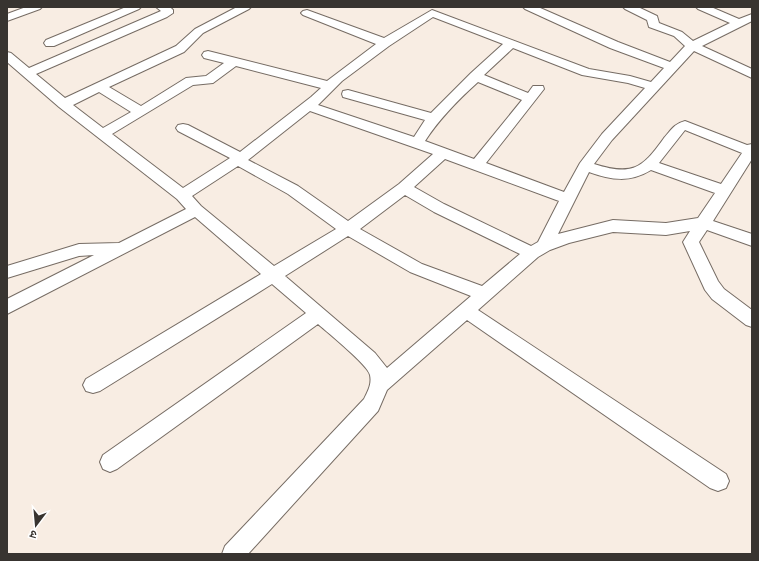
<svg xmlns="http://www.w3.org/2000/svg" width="759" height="561" font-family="'Public Sans','Noto Sans Devanagari',sans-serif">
<rect width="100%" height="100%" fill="#f8ede3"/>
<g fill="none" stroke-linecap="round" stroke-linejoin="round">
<defs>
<path id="minor" d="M26 7H42L40 9 7 21V14Z
M126 7H141L139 9 54 46H46L44 43 46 40Z
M156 7H170L173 10V13L167 17 36 74 65 98 176 46 195 29 237 7H251L249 9 203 33 184 52 109 87 141 106 186 78 206 76 224 63 204 58 202 55 204 52 208 51 327 81 376 44 303 15 301 13 303 11 307 10 384 38 432 10 589 69 630 76 651 82 664 68 610 48 525 9 523 7H538L618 42 670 62 685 46 674 36 649 27 647 20 625 9 623 7H638L657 16 659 23 682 32 693 41 730 23 698 9 696 7H711L739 19 752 14V21L702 46 752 69V78L694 51 612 140 594 164C632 176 642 169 664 138 671 130 674 124 685 121L747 145 752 144V159L713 221 752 234V246L707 230 699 242 718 281 724 289 752 310V327L746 325 712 299 705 290 683 242 690 231 666 235 613 232 569 243 550 250 538 257 478 310 726 474 729 481 726 488 718 491 710 488 467 320 387 390 378 411 248 554H222L225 546 364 399C368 391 372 384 370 375 368 365 328 333 318 324L117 469 110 472 103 469 100 462 103 455 306 313 272 284 100 391 93 393 86 391 83 385 86 379 261 274 195 217 7 314V299L94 255 79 256 7 278V266L79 244 119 243 186 209 177 199 59 107 7 62V52L11 53 29 68 161 11ZM433 17 503 44 471 73 431 113 348 90 343 91 342 94 343 97 425 120 414 137 318 105 342 81 389 46ZM513 48 582 75 628 83 645 88 602 134 580 163 564 192 486 163 544 89 543 86H533L528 93 484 75ZM236 66 321 88 311 97 240 152 188 125 183 124 178 125 176 128 178 131 230 158 183 188 112 134 193 85 213 83ZM478 82 522 100 474 159 425 141C440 118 458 100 478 82ZM99 92 131 112 103 128 73 105ZM310 111 433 154 399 184 348 221 298 186 248 160ZM685 130 742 153 721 184 659 163ZM445 159 559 201 538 242 531 246 444 204 414 187ZM238 166 288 194 336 229 274 266 201 206 192 196ZM651 170 715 193 698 218 666 223 613 220 558 234 589 172C611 180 630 183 651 170ZM405 195 434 212 520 254 482 286 422 264 360 229ZM348 236 410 272 471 296 387 368 375 353 285 276Z"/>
</defs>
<!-- minor casing -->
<use href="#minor" stroke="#766c64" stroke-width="2"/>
<!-- minor -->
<use href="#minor" fill="#fff" fill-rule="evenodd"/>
</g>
<!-- border -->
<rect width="759" height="561" fill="none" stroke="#383430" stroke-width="16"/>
<!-- north arrow -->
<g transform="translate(36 525) rotate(196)" stroke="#ffffff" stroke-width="3" paint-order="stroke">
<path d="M0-3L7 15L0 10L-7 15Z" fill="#383430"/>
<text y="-6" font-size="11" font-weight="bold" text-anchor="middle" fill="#383430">उ</text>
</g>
</svg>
